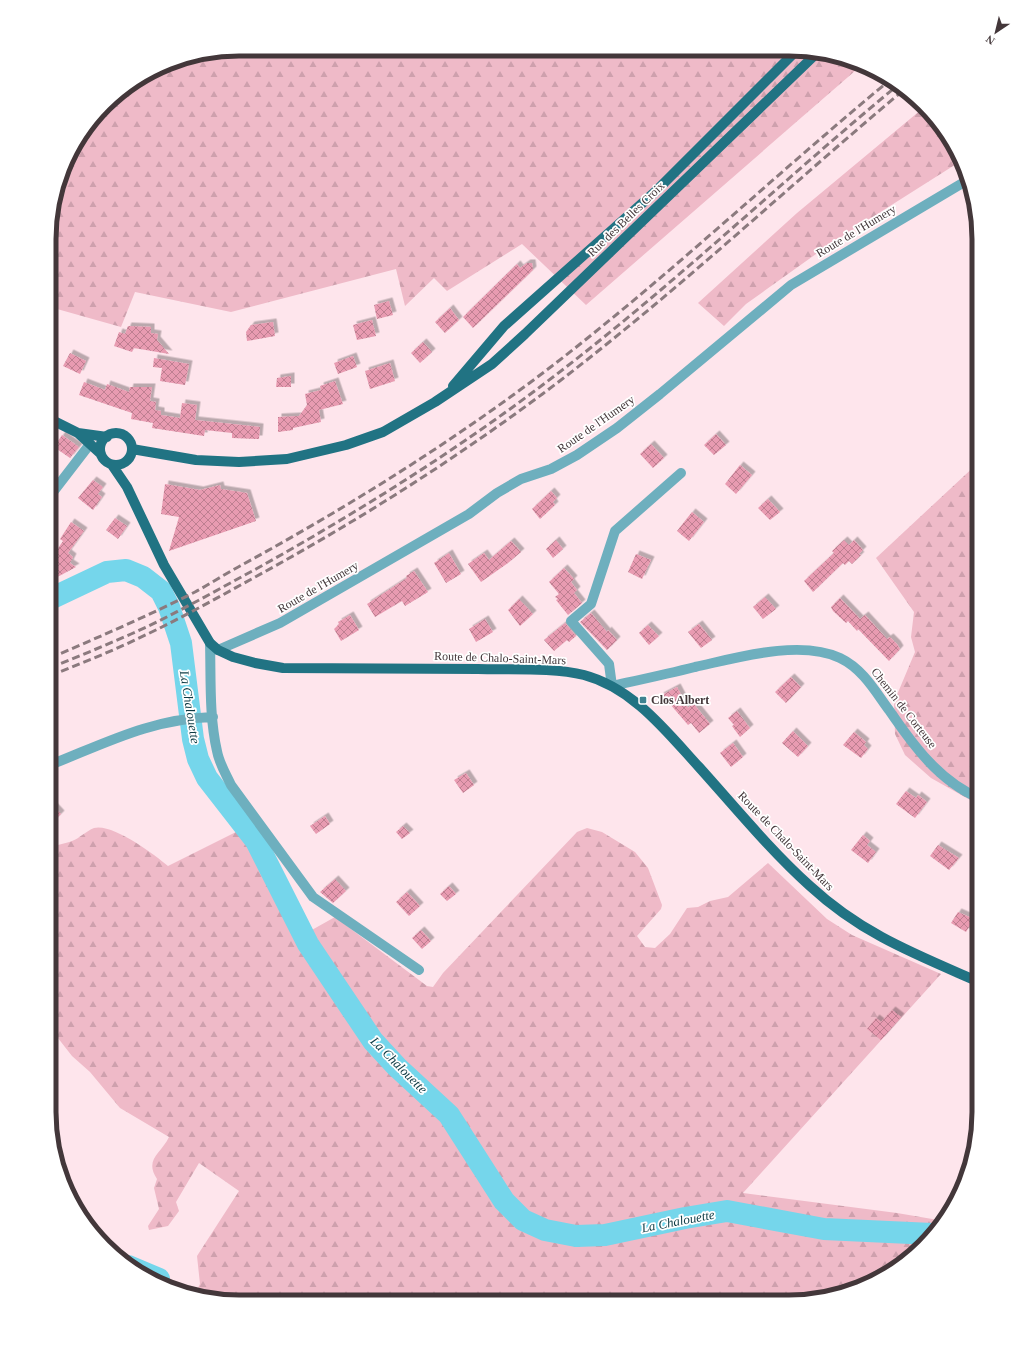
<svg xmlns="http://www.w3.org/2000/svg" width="1028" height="1351" font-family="'Times New Roman',serif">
<defs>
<pattern id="forest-firs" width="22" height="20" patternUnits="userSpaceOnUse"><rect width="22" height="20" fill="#efbac8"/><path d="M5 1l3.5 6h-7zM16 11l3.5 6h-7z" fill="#cea0ad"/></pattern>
<pattern id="building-cross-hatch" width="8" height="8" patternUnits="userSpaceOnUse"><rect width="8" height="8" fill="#e89bb1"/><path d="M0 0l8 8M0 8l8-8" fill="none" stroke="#be7f91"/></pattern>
<filter id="shadow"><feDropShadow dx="3.5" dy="-3.5" stdDeviation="0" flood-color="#0004"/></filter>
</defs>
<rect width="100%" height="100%" fill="#fee5ec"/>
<!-- forest -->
<path fill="url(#forest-firs)" d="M239 49 814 51 863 64 586 305 522 244 447 291 434 278 405 306 396 269 231 312 135 292 121 327 50 307 55 285 51 286V214L74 144 114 96 178 59Z
M922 109 959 155 961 161 830 244 746 304 724 326 698 303 797 213Z
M979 462V805L931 778 905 755 895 734 894 702 915 652 911 637 914 612 876 558Z
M252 824 275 861 310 931 335 917 427 986 433 987 443 973 577 832 587 828 602 832 635 852 648 868 662 905 661 909 637 936 645 947 655 948 670 934 687 908 698 907 710 901 728 897 768 863 827 919 852 935 941 974 743 1193 897 1213 944 1221 914 1255 873 1282 789 1302 215 1300 197 1294 196 1292 200 1284 197 1256 239 1191 199 1163 176 1202 179 1211 168 1226 149 1230 148 1226 159 1209 154 1188 157 1179C144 1159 161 1154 169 1137L120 1108 90 1072 72 1056 54 1033 49 1023V849C57 844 65 844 72 841 80 838 86 831 94 828 112 823 154 854 168 866Z"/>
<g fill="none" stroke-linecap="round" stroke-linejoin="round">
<!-- river -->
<path stroke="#75d6eb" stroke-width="22" d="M50 599 107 572 126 570 143 577 161 591 169 607 181 643 193 739 198 759 207 778 256 841 308 944 373 1041 397 1067 449 1115 504 1201 523 1220 545 1230 576 1236 605 1235 685 1218 727 1211 824 1229 932 1234
M128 1266 159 1279"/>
</g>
<!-- building -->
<path fill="url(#building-cross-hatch)" filter="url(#shadow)" d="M527 263H532L533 270 473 328 463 317 517 264 520 268Z
M389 301 393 315 377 319 374 305Z
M450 308 459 320 445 333 435 322Z
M372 320 376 336 357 340 353 325Z
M273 322 275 336 247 341 246 332 251 325Z
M128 326 151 327V333L158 334 157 340 169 354 134 348 132 352 114 346 119 332 125 334Z
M423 342 432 352 420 363 411 353Z
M70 353 86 361 80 374 63 366Z
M353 356 357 367 338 374 334 363Z
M154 358 189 364 185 385 160 381 162 368 153 367Z
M390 363 395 381 370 389 365 371Z
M291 376V387H276L277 378Z
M335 381 343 404 319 410 321 422 293 428V430L278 432V417L299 416 307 405 305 394 321 390 320 386Z
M84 382 105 390 107 384 129 392 130 387H152L150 401 156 402 155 410 161 411V415L180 418 182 403 197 405 195 420 260 427 259 439 232 438V433L205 430 204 436 152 428 153 423 131 419 132 413 79 395Z
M716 434 726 445 714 455 704 445Z
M62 435 79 447 70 458 54 447Z
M651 444 664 458 653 468 640 454Z
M740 465 752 475 736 494 725 484Z
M93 480 103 487 98 494 102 497 93 510 78 498Z
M165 484 200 490 220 485 221 489 247 493 256 521 169 551 179 517 161 514Z
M551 491 557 498 553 502 555 505 540 519 532 509Z
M768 499 780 512 770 520 758 508Z
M692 512 704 522 689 541 677 531Z
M115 518 127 526 118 539 106 530Z
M71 522 84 531 68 553 73 557 70 563 76 567 50 581V560L63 541 60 539Z
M556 540 563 549 553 558 546 549Z
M844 540 849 545 854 540 863 550 859 554 861 555 852 564 849 561 845 565 843 563 813 592 804 581 834 553 832 551Z
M511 541 521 552 508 563 481 582 468 564 484 553 489 560Z
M449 553 461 574 446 583 434 563Z
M636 554 651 560 642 579 628 572Z
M564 568 574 579 571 582 577 590 574 593 582 603 568 615 556 600 558 599 555 597 559 594 549 582Z
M414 571 428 592 405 606 402 601 375 617 367 604 407 578 406 576Z
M765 597 776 609 763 619 753 607Z
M840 598 860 619 865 615 887 639 890 637 897 644 900 649 889 661 858 629 857 631 848 621 846 623 833 611 831 607Z
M519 599 533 614 520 626 508 610Z
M591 613 607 632 608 630 617 640 607 650 580 622Z
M350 615 359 630 341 641 334 629 339 624 338 622Z
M485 619 493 632 476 642 469 629Z
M565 623 576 636 569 642 567 640 554 651 544 640Z
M699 624 712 640 701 648 688 632Z
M648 625 659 636 649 645 639 633Z
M791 677 801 687 786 703 775 692Z
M677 687 688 708 693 703 710 724 699 733 691 723 688 725 670 704 668 705 660 696Z
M737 711 750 728 740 737 732 726 734 725 728 718Z
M793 731 808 746 798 757 782 743Z
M854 732 866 742 864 745 868 749 861 758 843 745Z
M733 743 743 757 731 767 720 753Z
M466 773 474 785 463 793 454 780Z
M906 791 916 798 918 795 927 802 915 818 896 804Z
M50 802 61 814 50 825Z
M325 816 330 824 316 834 310 826Z
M403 826 410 833 402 839 396 832Z
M863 835 870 841 867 845 876 852 868 863 851 850Z
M938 845 959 858 949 870 930 856Z
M335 879 346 891 333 903 320 892Z
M449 886 456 894 447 901 440 894Z
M407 892 420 906 409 916 396 902Z
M958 912 974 919 966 932 951 923Z
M421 930 431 941 422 949 412 938Z
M892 1010 901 1017 881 1040 867 1029 876 1018 881 1022Z"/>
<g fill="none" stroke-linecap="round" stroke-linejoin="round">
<!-- minor -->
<path stroke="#6eafbe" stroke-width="10" d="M681 473 615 531 591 604 571 621 609 664 612 686C639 680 667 674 695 667 736 658 800 639 840 658 863 669 875 691 889 710 913 745 939 781 979 798
M50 496 90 444
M210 643C211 678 209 716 217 751 219 763 226 774 231 785L313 897 419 970
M218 650 280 623 469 514 497 493 521 479 551 469 577 455 617 428 660 394 791 285 966 181
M50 765C106 743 150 719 213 717"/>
<!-- major -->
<path stroke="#217383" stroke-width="10" d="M196 56 265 49
M453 386 504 326 656 191 796 51
M50 419 78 433 101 454
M78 433 107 437
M100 449a16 16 0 1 1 32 0a16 16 0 1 1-32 0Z
M132 449 196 460 239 462 287 459 346 445 383 432 435 402 492 364 525 334 818 52
M112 465 127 487 164 565 210 643 218 650 233 657 255 663 283 668C348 668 413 669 478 669 509 670 554 667 584 675 633 688 666 731 699 767 735 807 770 850 810 886 862 934 915 954 979 982"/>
<!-- rail -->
<path stroke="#8b7a7e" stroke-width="3" stroke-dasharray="8 4" stroke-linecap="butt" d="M50 658C99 637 148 616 195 592 210 584 225 574 240 566 348 507 454 441 552 366 669 276 776 174 890 80
M50 668C77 657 104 646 131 634 174 615 215 591 256 569 360 511 462 447 557 374 676 283 783 180 898 85
M50 676C79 664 108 653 137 639 178 620 217 598 257 576 363 518 465 453 561 380 680 289 790 185 905 89"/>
</g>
<!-- markers -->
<rect fill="#3e8290" stroke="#fff" stroke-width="1.5" x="639" y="696" width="8" height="8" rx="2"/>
<g text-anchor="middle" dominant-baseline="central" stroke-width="3.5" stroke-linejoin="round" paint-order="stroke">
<!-- street labels -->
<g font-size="12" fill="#43373a" stroke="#fff">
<text transform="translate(626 219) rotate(-44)">Rue des Belles Croix</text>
<text transform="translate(856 231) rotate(-31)">Route de l'Humery</text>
<text transform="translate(596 424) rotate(-35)">Route de l'Humery</text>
<text transform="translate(318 587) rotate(-30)">Route de l'Humery</text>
<text transform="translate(500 658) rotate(2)">Route de Chalo-Saint-Mars</text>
<text transform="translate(904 708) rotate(52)">Chemin de Corteuse</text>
<text transform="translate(786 841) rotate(46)">Route de Chalo-Saint-Mars</text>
</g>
<!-- poi labels -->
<g font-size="12" font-weight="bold" fill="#43373a" stroke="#fff" text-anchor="start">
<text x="651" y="700">Clos Albert</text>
</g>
<!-- water labels -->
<g font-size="13" font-style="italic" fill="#0c3a43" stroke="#fff">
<text transform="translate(190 707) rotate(81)">La Chalouette</text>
<text transform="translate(399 1065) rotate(45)">La Chalouette</text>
<text transform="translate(678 1221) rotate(-11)">La Chalouette</text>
</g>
</g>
<!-- crop -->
<path d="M0 0H1028V1351H0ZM239 56H789A183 183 0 0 1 972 239V1112A183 183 0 0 1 789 1295H239A183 183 0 0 1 56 1112V239A183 183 0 0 1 239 56Z" fill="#fff" fill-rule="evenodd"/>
<path fill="none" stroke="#43373a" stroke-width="5" d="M239 56H789A183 183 0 0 1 972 239V1112A183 183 0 0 1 789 1295H239A183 183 0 0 1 56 1112V239A183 183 0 0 1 239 56Z"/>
<!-- north arrow -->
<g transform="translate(996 32) rotate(215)" stroke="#ffffff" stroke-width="3" paint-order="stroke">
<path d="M0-3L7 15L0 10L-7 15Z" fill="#43373a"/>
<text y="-6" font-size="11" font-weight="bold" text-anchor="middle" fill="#43373a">N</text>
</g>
</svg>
